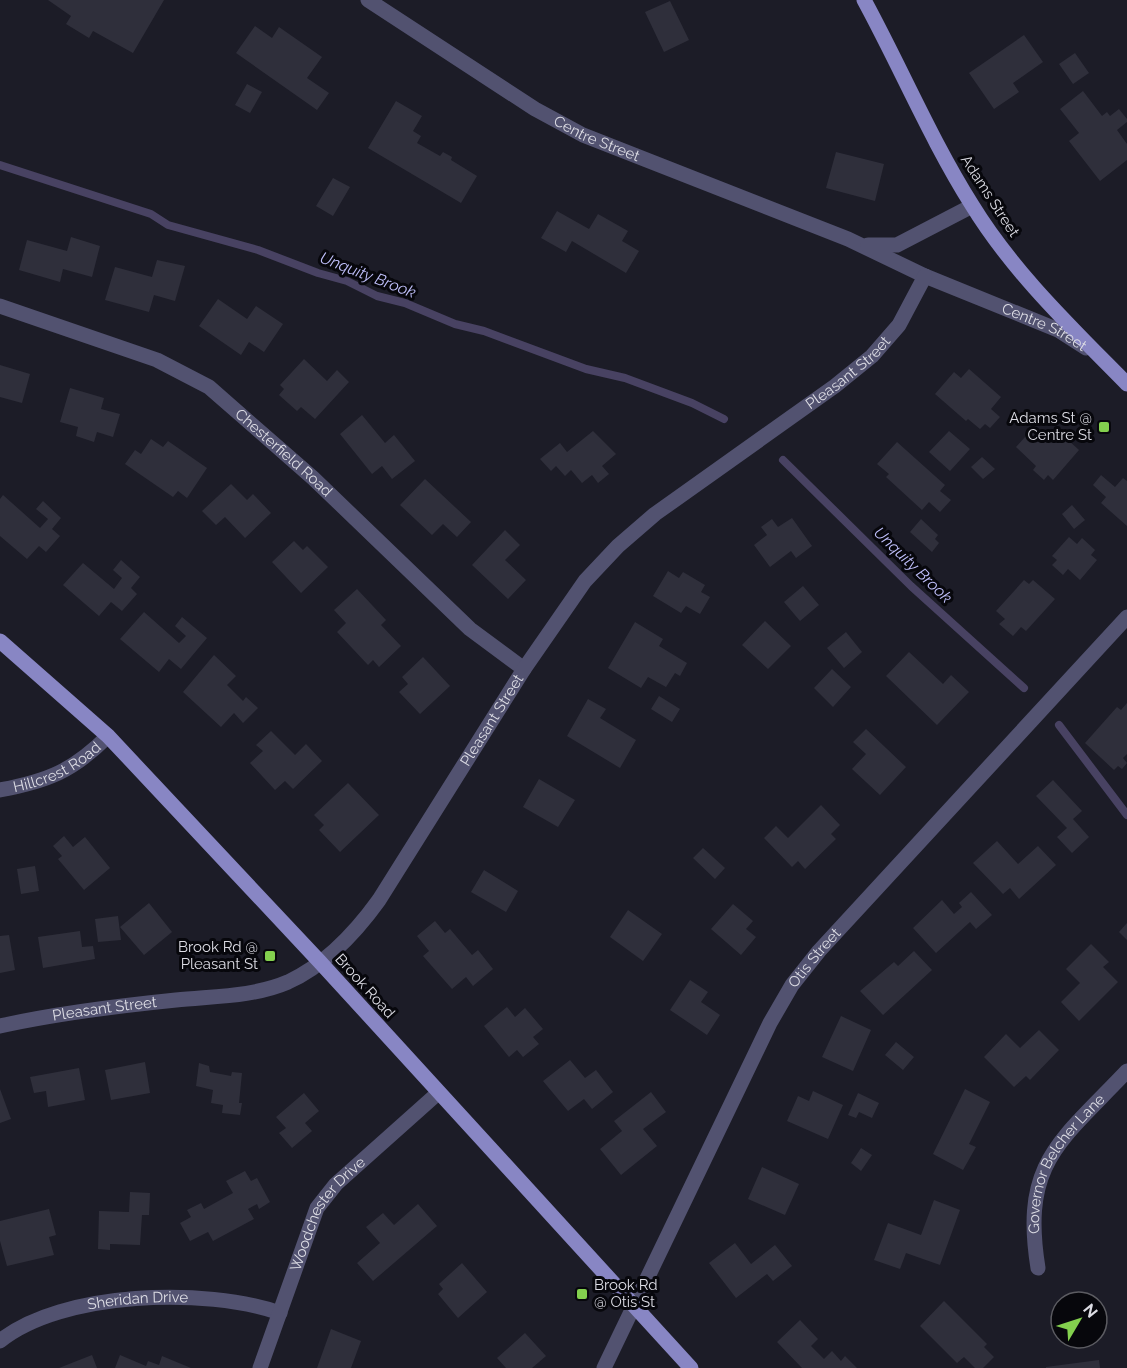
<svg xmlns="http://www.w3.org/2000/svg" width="1127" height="1368" font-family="Raleway,sans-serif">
<rect width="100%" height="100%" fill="#1c1c27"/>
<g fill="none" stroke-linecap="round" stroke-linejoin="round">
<!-- stream -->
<path stroke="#484262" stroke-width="8" d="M0 165 151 214 168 225 258 250 318 273 347 281 377 296 405 303 455 324 484 331 586 369 625 378 692 403 724 419
M783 460 911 586 1024 688
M1059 725 1127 815"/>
</g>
<!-- building -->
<path fill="#2f2f3b" d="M48 0H164L133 53 93 31 89 38 66 24 71 16Z
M670 1 689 40 664 52 645 12Z
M255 26 272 38 279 27 322 57 307 78 329 93 317 110 236 53Z
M1024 35 1043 62 1013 83 1019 92 994 109 969 73Z
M1075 53 1089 73 1073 84 1059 64Z
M247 84 262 92 250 113 235 105Z
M1083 91 1102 116 1107 112 1110 116 1119 109 1127 119V122L1117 130 1127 144V160L1100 181 1069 141 1079 133 1060 109Z
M396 101 422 116 413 131 421 136 417 143 440 156 443 152 452 157 451 160 477 176 461 203 368 148Z
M836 152 884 164 875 201 826 188Z
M333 178 350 187 333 216 316 206Z
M557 211 589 229 598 214 628 231 622 241 639 251 626 273 572 241 566 252 541 238Z
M71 237 100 246 92 277 63 269 60 282 19 270 27 240 67 251Z
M157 260 185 266 175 301 154 295 149 312 105 300 115 267 152 277Z
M218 299 247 319 256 306 283 324 264 352 249 342 241 355 199 326Z
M304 359 327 381 337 370 349 382 315 419 301 407 297 411 279 395 284 389 280 385Z
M0 365 30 374 22 403 0 397Z
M969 369 1001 397 991 409 1000 417 990 428 985 424 980 429 968 419 966 421 935 394 954 372 961 378Z
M70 388 104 398 101 409 120 414 113 437 97 432 94 442 76 436 78 427 60 422Z
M362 415 385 443 394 435 415 461 392 479 382 466 372 474 340 434Z
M1035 426 1048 438 1056 429 1079 450 1053 480 1048 475 1044 480 1033 470 1036 466 1016 447Z
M593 431 616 454 602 466 609 474 598 483 592 475 582 483 571 470 565 476 556 466 551 471 540 459 560 443 567 452Z
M949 431 970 449 950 471 929 452Z
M151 439 163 447 168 441 207 468 187 498 178 491 173 497 125 464 135 450 141 454Z
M897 442 945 485 940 491 951 500 940 512 929 502 922 510 886 477 889 474 877 464Z
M982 457 995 469 983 479 971 467Z
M1101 475 1115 487 1123 478 1127 481V526L1101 503 1106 497 1093 485Z
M425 479 471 522 457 537 443 524 432 535 400 505Z
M231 484 247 500 253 494 271 513 245 538 225 517 216 525 202 511Z
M3 495 40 528 48 519 36 509 43 501 61 518 52 529 60 536 46 552 39 546 27 559 0 536V499Z
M1072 505 1085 520 1074 529 1062 514Z
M792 518 812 546 796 558 791 551 770 567 754 545 767 535 761 527 772 519 778 527Z
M921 519 938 535 935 539 939 543 932 552 910 532Z
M505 530 520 545 505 560 526 580 508 599 472 565Z
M1069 537 1077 544 1082 538 1095 550 1091 555 1097 560 1080 580 1068 569 1063 575 1052 565 1057 560 1052 556Z
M294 541 303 550 307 546 328 567 301 593 272 562Z
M121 560 140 577 131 588 137 594 122 611 111 602 99 616 63 585 83 563 114 589 122 578 113 570Z
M668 571 679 578 683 572 705 585 701 592 710 597 700 614 686 606 681 613 653 596Z
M1024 580 1029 584 1033 580 1055 599 1026 631 1021 627 1013 636 999 624 1005 619 996 611Z
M803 586 819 605 800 621 784 602Z
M357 589 386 620 381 625 401 646 379 667 373 660 368 665 337 632 346 623 334 610Z
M144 612 179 643 186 636 175 626 182 617 207 638 181 669 169 659 159 672 120 639Z
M765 621 791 646 768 669 742 645Z
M635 622 663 639 659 646 687 663 680 676 675 673 666 687 648 677 641 688 608 668Z
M846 632 862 652 844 668 827 648Z
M909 652 943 684 951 675 969 692 937 725 886 676Z
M214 655 236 676 227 685 243 701 246 697 258 708 243 723 234 713 221 727 183 692Z
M423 657 450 686 420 714 399 692 408 684 402 677Z
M832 669 851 687 833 707 814 688Z
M659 696 680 709 672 722 651 709Z
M588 699 606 709 600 718 636 740 620 768 567 736Z
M1127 703V754L1123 758 1127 763 1122 769 1118 766 1114 770 1085 743 1117 707 1121 710Z
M866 729 906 767 880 795 852 769 866 754 853 742Z
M271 731 295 755 306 744 322 761 293 789 285 781 275 790 250 763 263 751 256 745Z
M539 779 575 800 558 827 523 807Z
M1053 780 1082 811 1073 819 1089 837 1072 853 1057 837 1067 828 1036 796Z
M348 783 379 815 340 852 319 830 324 825 314 815Z
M821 805 840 825 831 834 836 839 805 869 798 861 792 867 764 838 776 826 788 838Z
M64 836 73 847 85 837 110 868 84 890 58 859 62 856 53 846Z
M997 841 1018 864 1038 846 1056 865 1019 899 1010 888 1003 894 973 863Z
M703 848 725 868 715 879 693 858Z
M35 866 39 891 21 894 17 869Z
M484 870 518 891 506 912 471 892Z
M971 892 992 915 976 929 970 922 936 953 913 928 942 900 954 914 962 907 959 903Z
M149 903 172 932 144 955 120 927Z
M733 904 753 921 746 929 756 937 741 955 711 929Z
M628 910 662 934 643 961 610 937Z
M118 916 121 940 98 942 95 919Z
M435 921 445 933 450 929 472 955 478 950 493 969 473 986 466 977 452 989 423 956 429 951 417 936Z
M1127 923V940L1119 932Z
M80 931 82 947 93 946 95 959 43 968 38 937Z
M9 935 15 970 0 973V936Z
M1091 944 1109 962 1103 967 1118 982 1079 1021 1061 1002 1080 983 1066 969Z
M914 951 932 970 883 1015 860 991 894 962 898 966Z
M690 980 708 992 701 1002 720 1015 707 1035 670 1010Z
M507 1007 515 1017 525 1008 543 1029 533 1037 539 1044 523 1057 517 1050 509 1057 484 1026Z
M841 1016 871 1030 853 1071 822 1057Z
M1039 1030 1059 1050 1030 1080 1026 1076 1014 1087 984 1057 1006 1034 1020 1048Z
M896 1042 914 1057 903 1070 885 1055Z
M570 1060 585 1078 596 1070 613 1092 592 1109 584 1099 568 1111 543 1081Z
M145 1062 150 1093 111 1100 105 1070Z
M199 1063 209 1066 210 1072 231 1076 232 1072 242 1073 239 1103H242L240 1115 222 1113 223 1105 211 1103 213 1090 196 1086Z
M79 1068 85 1100 48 1107 46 1091 34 1093 30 1077Z
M0 1089 11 1119 0 1123Z
M965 1089 990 1102 969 1144 976 1147 963 1170 933 1154Z
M813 1091 843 1105 828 1139 787 1121 798 1096 809 1101Z
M651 1092 666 1112 643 1129 657 1146 621 1175 600 1149 622 1131 614 1121Z
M304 1093 319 1111 305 1123 312 1131 292 1148 279 1133 286 1128 276 1117Z
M858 1093 879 1103 872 1118 859 1112 856 1118 848 1115Z
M861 1148 872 1155 861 1171 851 1163Z
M762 1167 799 1184 785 1215 748 1199Z
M245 1171 251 1181 257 1178 270 1202 259 1209 257 1204 248 1209 254 1219 213 1241 208 1232 190 1241 180 1223 191 1217 187 1210 201 1203 204 1209 233 1193 226 1181Z
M130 1192 150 1193 149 1215H142L140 1245 110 1244V1250L98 1249 99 1211 129 1212Z
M934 1200 960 1210 940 1265 906 1253 900 1269 874 1260 888 1223 921 1235Z
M418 1204 437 1226 373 1281 357 1263 380 1243 366 1227 383 1213 394 1225Z
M49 1209 56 1235 49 1237 54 1255 7 1266 0 1241V1221Z
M735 1243 751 1264 775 1245 792 1266 773 1281 767 1274 736 1298 709 1263Z
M462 1263 487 1292 458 1318 438 1294 443 1289 439 1284Z
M944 1301 987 1344 984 1347 994 1357 983 1368H975L964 1357 957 1363 920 1326Z
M800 1320 818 1339 811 1346 824 1359 832 1351 841 1361 845 1356 857 1368H802L777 1342Z
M331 1329 361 1341 351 1368H317Z
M525 1333 546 1356 532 1368H506L497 1358Z
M92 1355 97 1368H59Z
M120 1355 146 1366 148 1361 159 1365 162 1356 191 1368H115Z
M1099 1360 1100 1368H1046V1367Z"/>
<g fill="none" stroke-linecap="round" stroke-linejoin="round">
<!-- minor -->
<g stroke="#525270" stroke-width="15">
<path id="s1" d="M368 0 535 109 583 135 848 239 925 276 1058 330 1086 348"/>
<path d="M868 245H897L972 206"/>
<path id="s2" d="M0 306 157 360 209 387 313 478 470 629 524 669"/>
<path id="s3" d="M0 790C48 781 73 771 108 736"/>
<path id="s4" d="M0 1026C58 1013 117 1006 176 1000 213 996 253 997 288 982 325 965 356 932 379 900L524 669 585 581 618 546 655 514 835 386 872 356 899 325 925 276"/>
<path id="s5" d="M1038 1268C1021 1162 1060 1142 1127 1071"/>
<path id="s6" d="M0 1341C62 1291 206 1287 280 1313"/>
<path id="s7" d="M260 1368 317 1208 336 1184 438 1093"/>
<path id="s8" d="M604 1368 770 1023 792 985 819 951 1127 617"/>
</g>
<!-- major -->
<path stroke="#8886c4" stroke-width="15" d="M864 0C901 68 931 140 972 205 1013 272 1072 328 1127 384
M0 641 108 736 320 962 691 1368"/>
</g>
<!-- markers -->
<g fill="#83d04e" stroke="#07070c" stroke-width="2">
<rect x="1098" y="421" width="12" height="12" rx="3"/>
<rect x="264" y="950" width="12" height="12" rx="3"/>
<rect x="576" y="1288" width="12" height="12" rx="3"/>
</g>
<g text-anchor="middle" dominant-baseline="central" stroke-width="6" stroke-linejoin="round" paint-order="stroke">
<!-- street labels -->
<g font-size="15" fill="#dcdce4" stroke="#07070c">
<text stroke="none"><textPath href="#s1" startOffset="268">Centre Street</textPath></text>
<text transform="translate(990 196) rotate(57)">Adams Street</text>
<text stroke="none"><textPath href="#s1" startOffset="754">Centre Street</textPath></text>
<text stroke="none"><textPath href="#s4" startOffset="1132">Pleasant Street</textPath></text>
<text stroke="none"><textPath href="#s2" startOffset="324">Chesterfield Road</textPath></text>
<text stroke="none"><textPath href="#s4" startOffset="628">Pleasant Street</textPath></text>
<text stroke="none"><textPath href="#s3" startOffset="62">Hillcrest Road</textPath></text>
<text stroke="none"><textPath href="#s8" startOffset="462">Otis Street</textPath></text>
<text transform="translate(365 986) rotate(48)">Brook Road</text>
<text stroke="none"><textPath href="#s4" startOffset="106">Pleasant Street</textPath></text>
<text stroke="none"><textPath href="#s5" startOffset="114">Governor Belcher Lane</textPath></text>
<text stroke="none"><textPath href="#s7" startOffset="170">Woodchester Drive</textPath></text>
<text stroke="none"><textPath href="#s6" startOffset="146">Sheridan Drive</textPath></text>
</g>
<!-- poi labels -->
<g font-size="15" fill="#dcdce4" stroke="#07070c" text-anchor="end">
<text x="1092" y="418">Adams St @<tspan x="1092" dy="17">Centre St</tspan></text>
<text x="258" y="947">Brook Rd @<tspan x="258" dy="17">Pleasant St</tspan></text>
<text x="594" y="1285" text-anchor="start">Brook Rd<tspan x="594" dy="17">@ Otis St</tspan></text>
</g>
<!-- water labels -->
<g font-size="16" font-style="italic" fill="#bfbffa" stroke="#07070c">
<text transform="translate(368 275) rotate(21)">Unquity Brook</text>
<text transform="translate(913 565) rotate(44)">Unquity Brook</text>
</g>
</g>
<!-- north arrow -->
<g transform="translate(1079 1320) rotate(51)"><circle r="28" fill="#07070c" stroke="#5c5c62" stroke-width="1.5"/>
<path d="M0-4.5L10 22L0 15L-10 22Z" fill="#83d04e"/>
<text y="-9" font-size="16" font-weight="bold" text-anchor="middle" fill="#dcdce4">N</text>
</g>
</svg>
